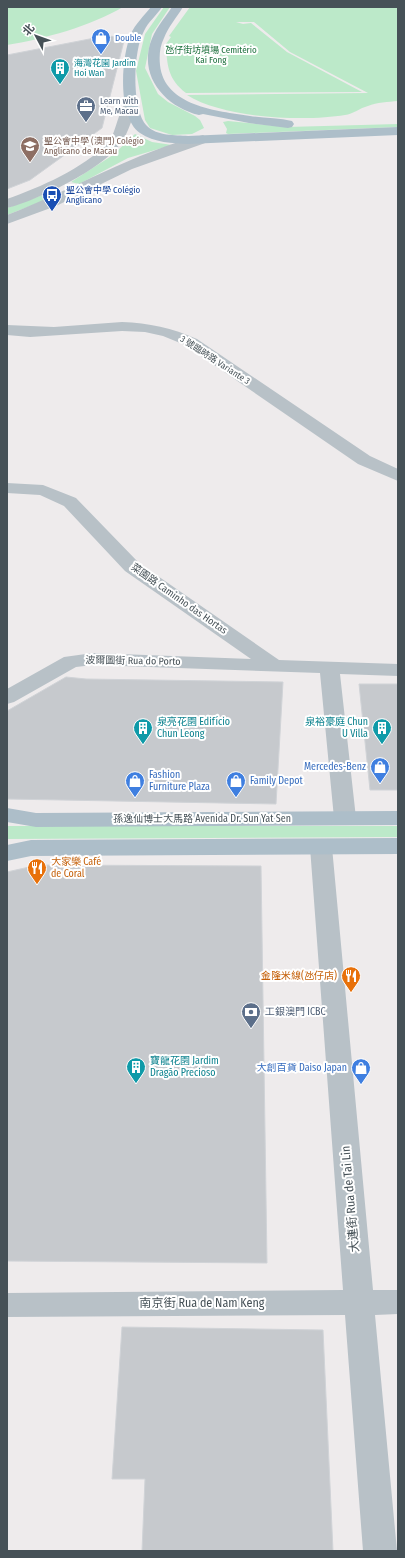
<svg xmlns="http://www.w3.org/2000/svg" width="405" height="1558" font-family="'Fira Sans Condensed','Noto Sans SC',sans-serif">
<rect width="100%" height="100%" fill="#eeebec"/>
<!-- green -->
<path fill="#bce9c9" d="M7 7H123C91 26 44 39 7 45Z
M164 7H170L152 34 145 68 158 94 168 102 195 116 200 120 204 128 192 134 172 135 150 128 145 120 136 71 145 34Z
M190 7H398V101C388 102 377 102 368 106 360 108 353 114 345 115 303 122 223 118 187 95L368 93 290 52 254 22H236L243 24 251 23 287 52 362 92 186 93C168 79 167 66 166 44L171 37 169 36Z
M228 121 287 127 398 124V127L228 134 226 133 227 129 223 122Z
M135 134 152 142 172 145 128 158 79 184 71 182 113 155Z
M48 193 56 196 7 215V208Z
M7 826H398V837L7 839Z"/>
<!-- building -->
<path fill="#c6c9cd" stroke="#d0d3d7" d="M105 36 125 37 102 128 30 180 7 189V55Z
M66 677 86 679 283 682 276 804 7 799V711Z
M359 684H398V790H370Z
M38 865 261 866 267 1263 7 1261V872Z
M122 1327 323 1330 333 1551H142L145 1479H112Z"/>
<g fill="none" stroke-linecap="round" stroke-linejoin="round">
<!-- minor -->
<path fill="#b8c1c7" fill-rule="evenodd" d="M132 98 138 102C133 115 129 133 120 144 103 169 36 201 7 208V199C41 187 82 169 108 143 117 133 119 101 132 98Z
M203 135 209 139 208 142 132 169 56 206 7 224V215C73 190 134 152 203 135Z
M122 322C149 323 172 328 197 339L370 456 398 469V481L358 464 185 345 163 336 145 332 122 331 30 337 7 335V325L54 327Z
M7 483 43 485 76 498 139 563 279 660 398 664V676L340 674 356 818 353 823 345 825 337 823 334 818 320 673 93 665 76 667 14 702 7 704V689L64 657 93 653 251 659 125 571 64 506 40 495 7 493Z
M321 839 329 842 332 847 373 1290H398V1314L375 1315 397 1551H363L345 1315 7 1317V1293L343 1290 310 847 313 842Z"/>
<!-- major -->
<path fill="#adbec9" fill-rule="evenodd" d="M151 7H162C157 15 148 22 144 31 133 50 131 110 147 126 157 136 175 135 188 136L398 127V135L188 144C173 143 154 143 140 133 117 117 121 57 131 34 135 24 144 16 151 7Z
M172 7H183C177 17 168 27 164 38 160 46 159 55 160 65 164 106 217 111 250 116 264 118 279 118 292 121L294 124 292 127 288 128 249 123 203 114 199 115C167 107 140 79 150 44 154 30 164 19 172 7Z
M7 808 36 813 398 811V825L36 827 7 822Z
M398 838V854L31 856 7 861V845L31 840Z"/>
</g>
<!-- icons -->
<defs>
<symbol id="shop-pin" viewBox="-11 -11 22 30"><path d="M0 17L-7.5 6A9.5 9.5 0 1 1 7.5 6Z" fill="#3f7fe0" stroke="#fff"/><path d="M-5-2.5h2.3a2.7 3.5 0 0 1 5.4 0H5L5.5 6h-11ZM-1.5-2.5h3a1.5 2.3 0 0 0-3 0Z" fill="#fff"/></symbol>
<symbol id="building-pin" viewBox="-11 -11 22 30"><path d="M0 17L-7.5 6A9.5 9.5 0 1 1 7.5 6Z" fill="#0f9aa8" stroke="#fff"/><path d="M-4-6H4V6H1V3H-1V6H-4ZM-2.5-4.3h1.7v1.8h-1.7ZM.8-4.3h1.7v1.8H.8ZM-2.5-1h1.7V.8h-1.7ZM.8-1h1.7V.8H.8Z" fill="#fff"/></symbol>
<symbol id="office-pin" viewBox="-11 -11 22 30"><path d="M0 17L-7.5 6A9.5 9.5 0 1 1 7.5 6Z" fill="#5c6f8a" stroke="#fff"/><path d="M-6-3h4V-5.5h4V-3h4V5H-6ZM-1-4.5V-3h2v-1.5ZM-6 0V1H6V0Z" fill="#fff"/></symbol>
<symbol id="school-pin" viewBox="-11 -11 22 30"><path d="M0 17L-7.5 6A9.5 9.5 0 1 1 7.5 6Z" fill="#8d6e63" stroke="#fff"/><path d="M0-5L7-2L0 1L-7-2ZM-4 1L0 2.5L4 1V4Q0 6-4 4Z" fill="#fff"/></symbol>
<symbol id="bus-pin" viewBox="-11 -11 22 30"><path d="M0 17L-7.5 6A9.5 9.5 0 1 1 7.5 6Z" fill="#1a4fb4" stroke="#fff"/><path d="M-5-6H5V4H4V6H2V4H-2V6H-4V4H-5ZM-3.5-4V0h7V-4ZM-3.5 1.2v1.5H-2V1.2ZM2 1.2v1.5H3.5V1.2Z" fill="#fff"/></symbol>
<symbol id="restaurant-pin" viewBox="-11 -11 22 30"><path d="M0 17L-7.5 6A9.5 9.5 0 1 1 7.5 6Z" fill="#e8710a" stroke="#fff"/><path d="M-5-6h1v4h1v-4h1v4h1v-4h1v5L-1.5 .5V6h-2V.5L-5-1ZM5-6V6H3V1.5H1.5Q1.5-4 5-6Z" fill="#fff"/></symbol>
<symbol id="bank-pin" viewBox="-11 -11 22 30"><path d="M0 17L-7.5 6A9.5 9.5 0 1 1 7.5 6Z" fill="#5c6f8a" stroke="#fff"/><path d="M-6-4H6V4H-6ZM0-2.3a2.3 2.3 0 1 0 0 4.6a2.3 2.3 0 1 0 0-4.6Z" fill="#fff"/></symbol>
</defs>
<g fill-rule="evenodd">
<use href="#shop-pin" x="90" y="27" width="22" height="30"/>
<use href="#building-pin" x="49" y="57" width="22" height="30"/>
<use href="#office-pin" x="75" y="95" width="22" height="30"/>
<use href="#school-pin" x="19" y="135" width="22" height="30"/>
<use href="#bus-pin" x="41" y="184" width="22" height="30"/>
<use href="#building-pin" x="132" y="717" width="22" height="30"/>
<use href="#building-pin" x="371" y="717" width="22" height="30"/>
<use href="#shop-pin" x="369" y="756" width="22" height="30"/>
<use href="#shop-pin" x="124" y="770" width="22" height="30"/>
<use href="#shop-pin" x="225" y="770" width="22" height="30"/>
<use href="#restaurant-pin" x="26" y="857" width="22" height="30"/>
<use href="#restaurant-pin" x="340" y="965" width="22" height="30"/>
<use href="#bank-pin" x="240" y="1001" width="22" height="30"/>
<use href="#building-pin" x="125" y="1056" width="22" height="30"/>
<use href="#shop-pin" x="350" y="1057" width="22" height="30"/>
</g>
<g text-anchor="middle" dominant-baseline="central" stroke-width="4" stroke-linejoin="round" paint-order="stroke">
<!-- far-shop labels -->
<g font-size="9" fill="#366cbe" stroke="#fff" text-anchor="start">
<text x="115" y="38">Double</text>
</g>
<!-- far-park labels -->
<g font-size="9" fill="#1e713e" stroke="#fff">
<text x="211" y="50">氹仔街坊墳場 Cemitério<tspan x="211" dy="10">Kai Fong</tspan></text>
</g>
<!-- far-culture labels -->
<g font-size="9" fill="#0d838f" stroke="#fff" text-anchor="start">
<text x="74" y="63">海灣花園 Jardim<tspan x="74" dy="10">Hoi Wan</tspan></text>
</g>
<!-- far-service labels -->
<g font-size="9" fill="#4e5e75" stroke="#fff" text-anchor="start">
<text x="100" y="101">Learn with<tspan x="100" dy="10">Me, Macau</tspan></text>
</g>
<!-- far-education labels -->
<g font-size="9" fill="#785e54" stroke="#fff" text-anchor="start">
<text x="44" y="141">聖公會中學 (澳門) Colégio<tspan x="44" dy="10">Anglicano de Macau</tspan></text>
</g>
<!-- far-transit labels -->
<g font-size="9" fill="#164399" stroke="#fff" text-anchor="start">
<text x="66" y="190">聖公會中學 Colégio<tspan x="66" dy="10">Anglicano</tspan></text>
</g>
<!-- far-street labels -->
<g font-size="9" fill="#465157" stroke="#fff">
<text transform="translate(215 360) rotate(33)">3 號臨時路 Variante 3</text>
</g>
<!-- street labels -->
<g font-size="10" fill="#465157" stroke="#fff">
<text transform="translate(179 599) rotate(35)">菜園路 Caminho das Hortas</text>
<text transform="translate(133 661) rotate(1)">波爾圖街 Rua do Porto</text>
<text x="202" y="819">孫逸仙博士大馬路 Avenida Dr. Sun Yat Sen</text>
</g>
<!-- culture labels -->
<g font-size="10" fill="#0d838f" stroke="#fff" text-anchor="start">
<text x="157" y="722">泉亮花園 Edifício<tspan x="157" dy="12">Chun Leong</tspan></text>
<text x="368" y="722" text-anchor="end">泉裕豪庭 Chun<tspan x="368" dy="12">U Villa</tspan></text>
<text x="150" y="1061">寶龍花園 Jardim<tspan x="150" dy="12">Dragão Precioso</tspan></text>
</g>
<!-- shop labels -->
<g font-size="10" fill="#366cbe" stroke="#fff" text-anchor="end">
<text x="366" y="767">Mercedes-Benz</text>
<text x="149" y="775" text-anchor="start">Fashion<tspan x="149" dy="12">Furniture Plaza</tspan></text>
<text x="250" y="781" text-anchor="start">Family Depot</text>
<text x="347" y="1068">大創百貨 Daiso Japan</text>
</g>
<!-- food labels -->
<g font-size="10" fill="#c56008" stroke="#fff" text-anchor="start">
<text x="51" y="862">大家樂 Café<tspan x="51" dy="12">de Coral</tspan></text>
<text x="337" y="976" text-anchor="end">金隆米線(氹仔店)</text>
</g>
<!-- service labels -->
<g font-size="10" fill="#4e5e75" stroke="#fff" text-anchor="start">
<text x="265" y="1012">工銀澳門 ICBC</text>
</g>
<!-- near-street labels -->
<g font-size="12" fill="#465157" stroke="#fff">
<text transform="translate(350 1199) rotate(-95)">大連街 Rua de Tai Lin</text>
<text x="202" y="1303">南京街 Rua de Nam Keng</text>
</g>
</g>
<!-- border -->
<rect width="405" height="1558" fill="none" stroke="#465157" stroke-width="16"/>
<!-- north arrow -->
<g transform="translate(36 36) rotate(311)" stroke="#ffffff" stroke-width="3" paint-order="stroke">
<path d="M0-3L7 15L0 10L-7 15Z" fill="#465157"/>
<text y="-6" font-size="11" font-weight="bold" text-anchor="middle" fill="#465157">北</text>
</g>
</svg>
